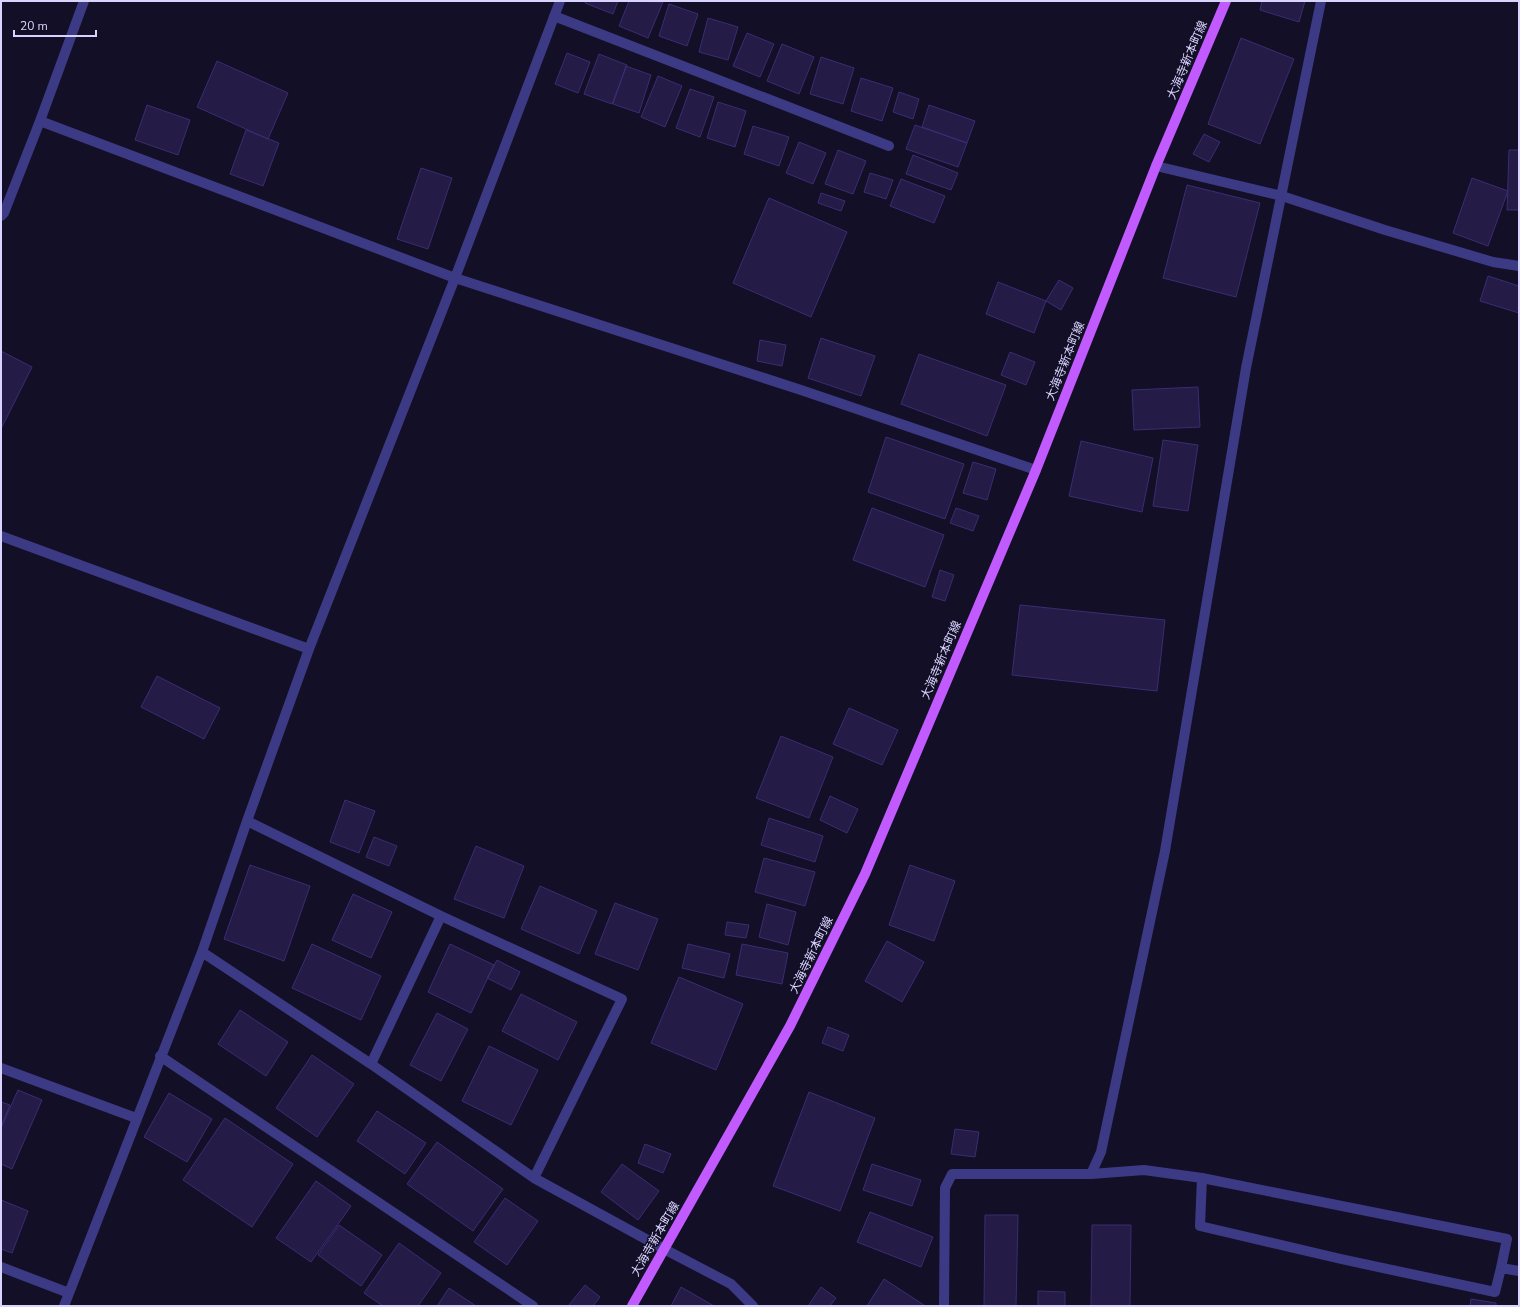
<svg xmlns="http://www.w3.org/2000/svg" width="1520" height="1307" font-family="'Nunito Sans','Noto Sans JP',sans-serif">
<rect width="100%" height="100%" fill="#130f26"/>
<!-- building -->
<path fill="#241b47" stroke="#3b2d73" d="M586 1H618L613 14 585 3Z
M629 1 663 2 648 38 619 26Z
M1262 1H1305L1299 22 1260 10Z
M669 4 698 14 687 46 659 36Z
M708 18 738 27 728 60 699 52Z
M747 33 774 44 760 77 733 66Z
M1241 38 1294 59 1260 144 1208 124Z
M782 44 814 57 799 94 767 81Z
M567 53 590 62 578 93 555 84Z
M599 54 627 65 612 104 584 94Z
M821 57 854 68 843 104 810 94Z
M217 61 288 93 268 139 197 107Z
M626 66 651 75 639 113 613 104Z
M658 76 682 86 665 127 641 117Z
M861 78 893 88 882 121 851 111Z
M690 89 714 97 700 137 676 128Z
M899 92 919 99 913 119 893 112Z
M718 102 746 111 735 147 707 138Z
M147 105 190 120 178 155 135 140Z
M929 105 975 121 967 143 922 127Z
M915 125 967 143 958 167 906 149Z
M753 126 789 137 779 166 744 154Z
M246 130 279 143 263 186 230 174Z
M1204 134 1220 142 1209 162 1193 154Z
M799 142 826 153 813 184 786 173Z
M838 150 866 161 853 194 825 184Z
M1509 150H1519V210H1507Z
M913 155 958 173 951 190 906 174Z
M421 168 452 178 428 249 397 239Z
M870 173 893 180 886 199 864 192Z
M1472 178 1508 191 1488 246 1453 233Z
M901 179 945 196 934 223 890 206Z
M1187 185 1260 203 1236 297 1163 278Z
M821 193 845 201 841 211 818 203Z
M769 198 847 232 811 317 733 283Z
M1488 276 1519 286V313L1480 301Z
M1059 280 1073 288 1061 310 1046 301Z
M998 282 1046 301 1034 333 986 314Z
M821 338 875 356 861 396 808 378Z
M760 340 786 345 782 366 757 361Z
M1 351 32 367 1 429Z
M1010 352 1035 362 1026 385 1001 375Z
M919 354 1006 385 987 436 901 404Z
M1198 387 1200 427 1134 430 1132 390Z
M886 437 964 464 945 519 868 492Z
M1163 440 1198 445 1188 511 1153 506Z
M1081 441 1153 458 1142 512 1069 496Z
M973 462 996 469 987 500 963 493Z
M872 508 944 535 925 587 853 560Z
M956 508 979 516 973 531 950 523Z
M940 570 954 575 945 601 932 597Z
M1020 605 1165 620 1157 691 1012 675Z
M157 676 220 708 204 739 141 707Z
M849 708 898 730 882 765 833 744Z
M781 736 833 757 809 818 756 798Z
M830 796 858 809 847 833 820 820Z
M345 800 375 811 359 853 330 842Z
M769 818 823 836 815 862 761 845Z
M374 837 397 846 389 866 366 857Z
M476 846 524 866 504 918 454 899Z
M764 858 815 872 805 906 755 892Z
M250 865 310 886 284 961 224 939Z
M910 865 955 881 934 941 889 925Z
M540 886 597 911 579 954 521 929Z
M353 894 392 912 371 958 332 940Z
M615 903 658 919 638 970 595 954Z
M767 904 796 912 788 945 759 937Z
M727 922 749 925 746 938 725 935Z
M887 941 924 962 902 1002 865 981Z
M312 944 381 976 361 1020 292 988Z
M450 944 494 965 471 1013 428 992Z
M688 944 730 954 724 978 682 968Z
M742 944 788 953 782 984 736 975Z
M497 960 520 972 511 990 487 978Z
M679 977 743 1004 716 1070 651 1043Z
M521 994 577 1022 558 1060 502 1031Z
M240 1010 288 1042 266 1076 218 1044Z
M437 1013 468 1029 441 1081 410 1065Z
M828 1027 849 1035 843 1051 822 1043Z
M489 1046 538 1070 511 1125 462 1101Z
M312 1055 354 1084 317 1137 276 1108Z
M18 1090 42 1100 12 1169 1 1164V1128Z
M809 1092 875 1118 840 1211 773 1186Z
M169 1093 212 1119 187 1162 144 1137Z
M1 1102 10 1105 1 1127Z
M377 1111 426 1143 405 1174 357 1141Z
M225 1118 293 1164 252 1227 183 1180Z
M955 1129 979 1132 975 1157 951 1154Z
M437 1142 503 1189 473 1231 407 1184Z
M645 1144 671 1154 663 1173 638 1163Z
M622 1164 659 1191 638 1220 601 1192Z
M872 1164 921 1180 912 1206 863 1190Z
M316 1181 351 1206 311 1262 276 1238Z
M505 1198 538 1221 507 1265 474 1242Z
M1 1200 28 1211 12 1253 1 1249Z
M870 1212 933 1237 921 1267 857 1242Z
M985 1215H1018L1016 1306H984Z
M339 1225 382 1255 361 1286 318 1255Z
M1092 1225H1131L1130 1306H1091Z
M399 1243 441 1273 418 1306H383L364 1293Z
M884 1279 924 1305 923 1306H867Z
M585 1285 600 1297 593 1306H571L569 1305Z
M681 1287 714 1306H671Z
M821 1287 836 1298 830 1306H808Z
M449 1288 476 1306H437Z
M1038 1291 1065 1292V1306H1038Z
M1471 1299 1496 1303V1306H1470Z"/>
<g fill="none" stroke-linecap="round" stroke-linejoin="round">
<!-- minor -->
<path stroke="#3d3a85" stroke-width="10" d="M554 16 889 146
M40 121 455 278 801 390 1036 470
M1156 166 1282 196 1385 230 1493 262 1519 266
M1 216 4 213 40 121 84 1
M1 536 309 649
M247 821 441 916 622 999 534 1178
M202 952 371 1064 534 1178 664 1249 731 1284 753 1306
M160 1056 533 1306
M371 1064 441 916
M1 1068 136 1118
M1091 1174 1144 1170 1202 1178 1507 1239 1501 1268 1519 1271
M1202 1178 1200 1226 1341 1259 1495 1292 1501 1268
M1 1267 69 1293
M64 1306 202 952 247 821 309 649 455 278 560 1
M944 1306 945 1188 952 1174H1091L1101 1152 1165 851 1246 368 1321 1"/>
<!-- major -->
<path stroke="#c25bff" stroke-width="10" d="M632 1306 790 1026 865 874 1036 470 1156 166 1226 1"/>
</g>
<g text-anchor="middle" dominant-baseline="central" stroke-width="3" stroke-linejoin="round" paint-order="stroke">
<!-- street labels -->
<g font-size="12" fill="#d9d4ff" stroke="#130f26">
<text transform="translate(1187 60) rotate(-67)">大海寺新本町線</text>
<text transform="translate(1065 361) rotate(-68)">大海寺新本町線</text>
<text transform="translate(941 660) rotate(-67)">大海寺新本町線</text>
<text transform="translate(811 955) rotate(-64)">大海寺新本町線</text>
<text transform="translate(655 1239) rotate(-60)">大海寺新本町線</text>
</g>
</g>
<!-- border -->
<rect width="1520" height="1307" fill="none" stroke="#d9d4ff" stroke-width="4"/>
<!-- scale -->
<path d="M14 30v6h82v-6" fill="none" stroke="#d9d4ff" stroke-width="2"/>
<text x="20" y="30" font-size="12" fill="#d9d4ff" stroke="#130f26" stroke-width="3" paint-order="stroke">20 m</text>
</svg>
